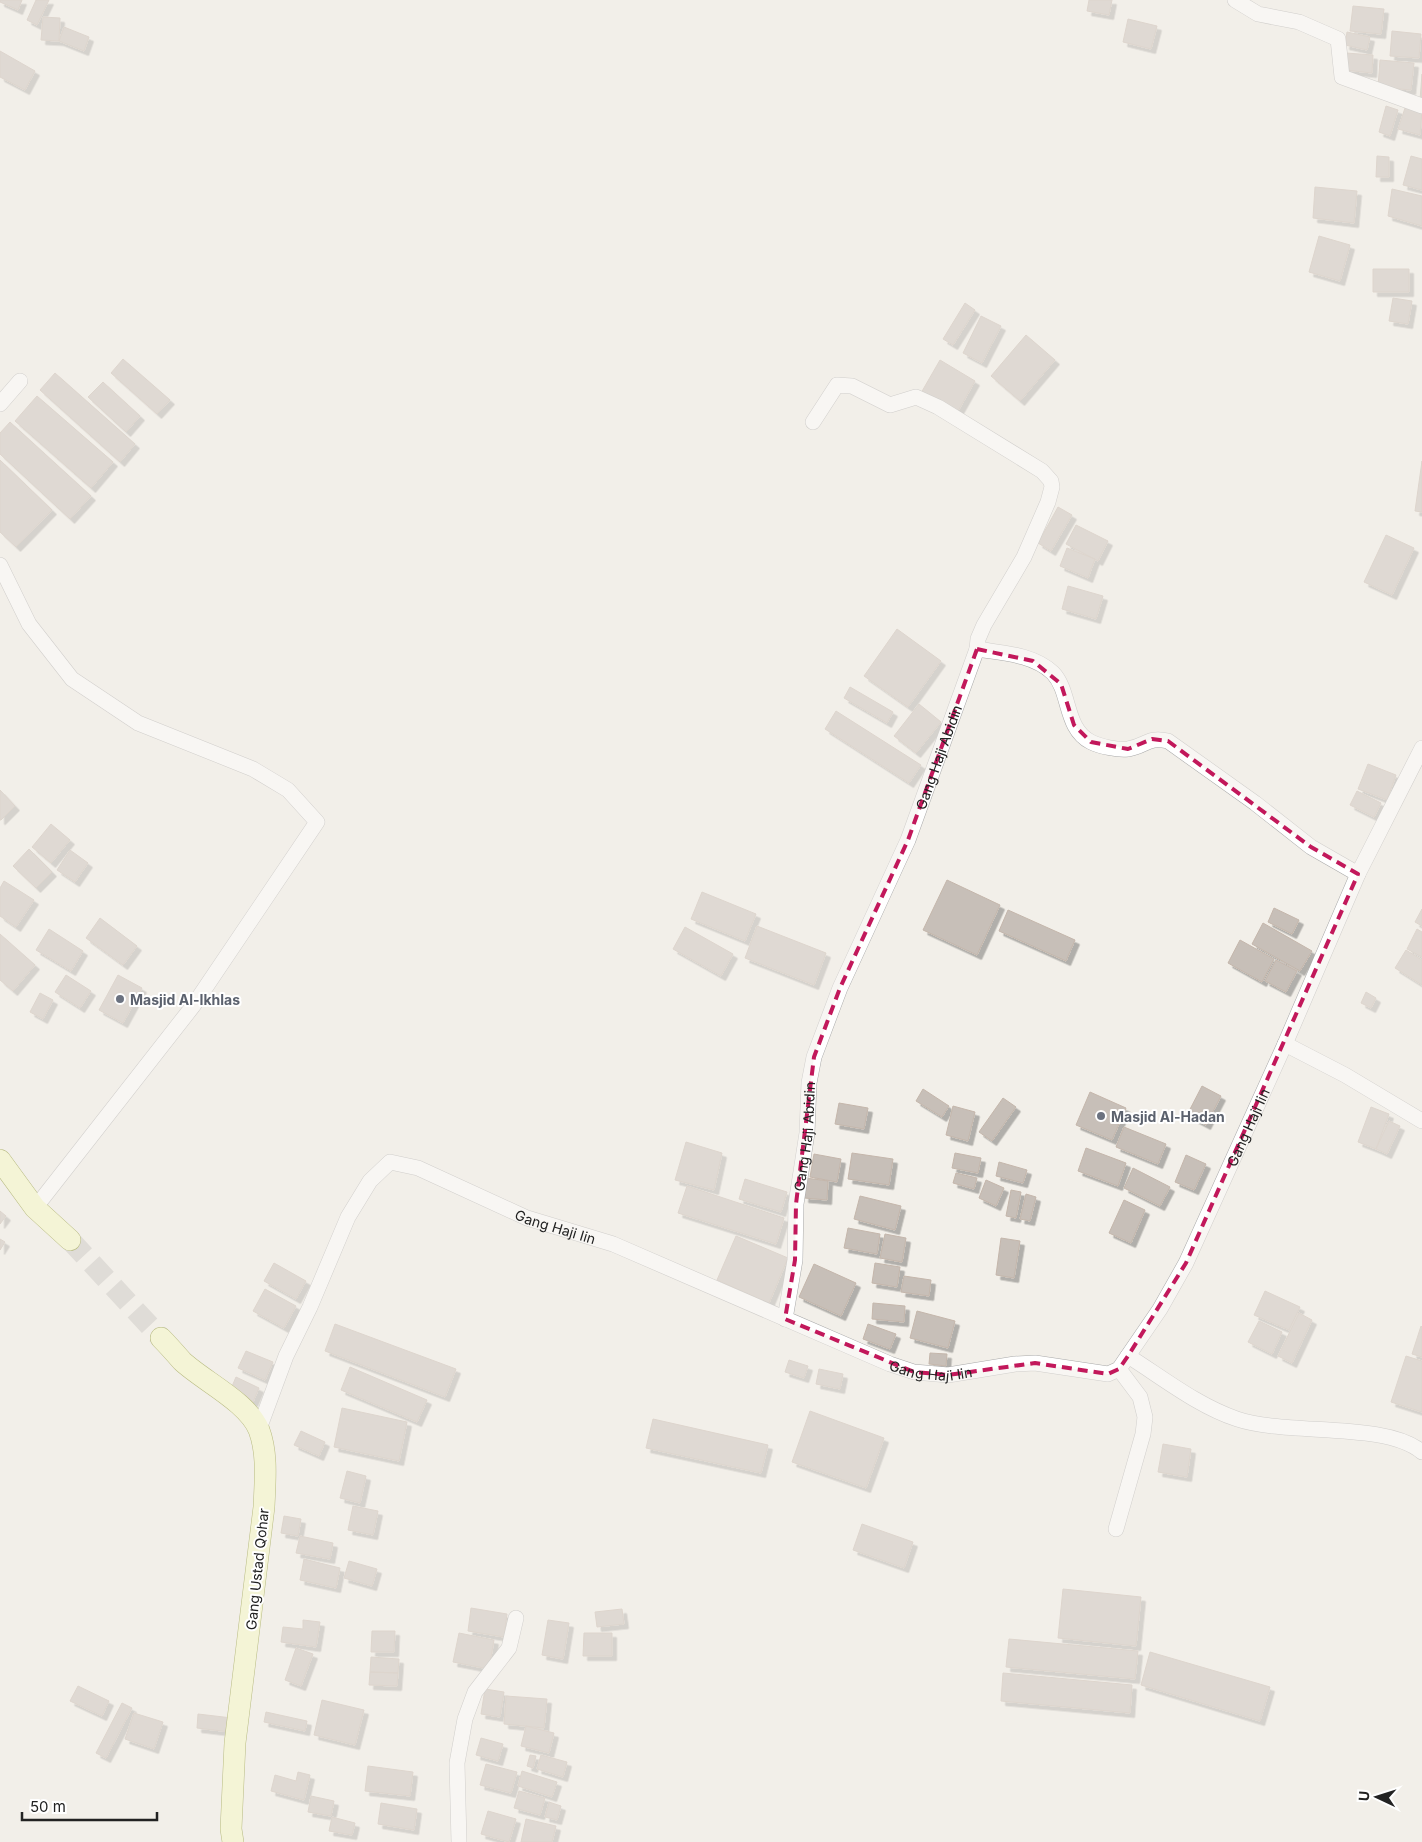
<svg xmlns="http://www.w3.org/2000/svg" width="1422" height="1842" font-family="Inter,sans-serif">
<defs>
<filter id="shadow"><feDropShadow dx="4.5" dy="4.5" stdDeviation="0" flood-color="#0004"/></filter>
</defs>
<rect width="100%" height="100%" fill="#f2efe9"/>
<!-- building -->
<path fill="#c7bfb8" stroke="#c4b6ab" filter="url(#shadow)" d="M0 0H22L18 10 0 2Z
M36 0H49L37 25 27 20Z
M1089 0H1112L1109 15 1087 11Z
M1353 6 1384 9 1381 34 1350 31Z
M43 17 60 18 59 41 41 40Z
M1128 19 1157 26 1151 49 1123 42Z
M64 27 89 37 84 51 59 41Z
M1392 31 1421 34 1419 58 1390 56Z
M1347 32 1370 37 1367 50 1345 45Z
M0 51 35 71 25 90 0 77Z
M1346 53 1373 55 1372 73 1345 70Z
M1380 60 1414 63 1411 90 1378 87Z
M1422 74V100H1420Z
M1406 105 1422 110 1420 135 1398 129Z
M1386 106 1398 110 1390 136 1379 132Z
M1377 156 1389 157V177H1376Z
M1411 156 1422 159V190L1403 185Z
M1315 187 1357 191 1354 223 1313 218Z
M1392 189 1422 196V226L1388 216Z
M1319 236 1350 245 1340 281 1309 272Z
M1373 269H1409V292H1373Z
M1393 298 1412 301 1408 324 1389 321Z
M965 303 975 310 953 345 943 339Z
M981 316 1001 326 982 363 963 353Z
M1026 335 1055 360 1020 401 991 376Z
M123 359 170 400 157 414 111 373Z
M940 360 975 381 957 413 921 393Z
M55 373 135 444 120 462 40 390Z
M103 382 140 416 126 432 88 397Z
M37 396 113 462 91 488 15 421Z
M10 422 91 496 70 519 0 454V433Z
M0 460 52 510 16 547 0 532Z
M1422 461V512L1415 511Z
M1058 507 1072 515 1051 551 1038 543Z
M1076 525 1108 541 1098 561 1066 544Z
M1386 535 1414 548 1392 595 1364 582Z
M1067 548 1095 559 1088 578 1060 566Z
M1068 586 1103 596 1096 619 1062 609Z
M897 629 941 661 908 707 864 676Z
M850 687 893 712 887 723 844 698Z
M919 704 941 722 916 753 894 736Z
M836 711 921 765 909 783 825 729Z
M1368 764 1396 775 1387 800 1358 789Z
M0 790 15 806 1 820H0Z
M1357 791 1381 803 1374 817 1350 805Z
M51 824 70 840 51 863 32 847Z
M29 849 52 872 36 888 13 866Z
M70 850 88 863 75 882 57 870Z
M947 880 1000 905 977 955 923 930Z
M4 881 34 900 16 927 0 916V888Z
M702 892 756 914 745 941 691 919Z
M1274 908 1299 920 1292 934 1268 922Z
M1422 909V926L1415 922Z
M1008 910 1075 940 1066 961 999 931Z
M100 918 137 946 123 965 86 938Z
M1263 923 1312 951 1300 971 1252 944Z
M757 926 826 953 814 985 745 958Z
M685 927 733 954 721 976 673 949Z
M49 929 83 951 71 971 36 950Z
M1417 929 1422 932V957L1407 949Z
M0 934 35 965 13 991 0 980Z
M1240 940 1274 959 1262 982 1228 963Z
M1406 950 1422 960V985L1395 968Z
M1276 960 1297 971 1286 992 1265 981Z
M66 975 91 991 80 1008 55 992Z
M118 975 142 988 123 1023 99 1010Z
M1366 992 1376 998 1371 1008 1361 1003Z
M40 993 53 1000 43 1019 30 1012Z
M1202 1086 1221 1096 1206 1125 1187 1115Z
M923 1089 949 1106 942 1117 916 1101Z
M1090 1092 1126 1108 1112 1140 1076 1125Z
M1003 1098 1016 1107 992 1141 979 1132Z
M839 1103 868 1108 864 1129 835 1124Z
M953 1106 975 1112 968 1141 946 1135Z
M1371 1107 1389 1114 1376 1149 1358 1142Z
M1389 1121 1400 1126 1387 1154 1376 1149Z
M1124 1127 1166 1144 1158 1164 1116 1147Z
M686 1142 722 1153 714 1190 675 1180Z
M1086 1148 1126 1163 1118 1186 1078 1171Z
M852 1153 893 1159 889 1185 848 1179Z
M955 1153 981 1158 978 1173 952 1168Z
M814 1154 841 1159 837 1182 810 1177Z
M1186 1155 1206 1164 1194 1190 1175 1182Z
M999 1162 1027 1170 1023 1183 996 1176Z
M1133 1168 1170 1187 1160 1206 1124 1188Z
M956 1173 977 1178 974 1189 953 1183Z
M806 1178 828 1181 827 1200 804 1198Z
M745 1179 787 1192 781 1212 739 1199Z
M986 1180 1004 1188 996 1206 979 1198Z
M687 1186 784 1218 776 1244 678 1213Z
M1011 1190 1021 1192 1016 1218 1006 1216Z
M1026 1194 1036 1197 1030 1221 1020 1219Z
M860 1196 901 1206 895 1230 854 1219Z
M1124 1200 1145 1210 1131 1243 1109 1233Z
M0 1211 6 1216 0 1224Z
M848 1228 880 1234 877 1254 844 1248Z
M885 1234 906 1238 902 1262 880 1258Z
M736 1236 788 1258 769 1303 717 1280Z
M1001 1238 1020 1241 1014 1278 996 1275Z
M0 1239 5 1242 0 1250Z
M274 1263 306 1281 296 1299 264 1281Z
M875 1263 900 1267 897 1287 872 1283Z
M814 1264 856 1283 841 1316 799 1297Z
M904 1276 931 1280 929 1296 901 1292Z
M265 1289 296 1306 284 1328 253 1311Z
M1265 1291 1300 1307 1289 1330 1254 1315Z
M873 1303 905 1306 904 1322 872 1319Z
M917 1311 955 1321 948 1348 910 1338Z
M1299 1313 1312 1320 1292 1363 1278 1356Z
M1259 1321 1282 1332 1272 1354 1248 1342Z
M335 1324 456 1369 445 1397 325 1351Z
M868 1324 896 1334 890 1349 863 1339Z
M1421 1326 1422 1327V1357L1412 1354Z
M246 1351 273 1362 265 1380 238 1368Z
M930 1353 947 1354 946 1366 929 1364Z
M1406 1356 1422 1361V1412L1391 1402Z
M789 1360 808 1366 804 1378 785 1372Z
M350 1367 427 1400 417 1422 341 1390Z
M819 1369 843 1374 840 1389 816 1384Z
M236 1377 259 1388 253 1402 230 1391Z
M342 1408 407 1422 399 1461 334 1447Z
M810 1411 884 1438 866 1488 792 1462Z
M653 1419 768 1445 761 1473 646 1448Z
M301 1431 325 1442 319 1456 294 1445Z
M1163 1444 1191 1449 1187 1477 1158 1472Z
M347 1471 366 1476 360 1503 340 1498Z
M353 1506 378 1511 373 1535 348 1530Z
M284 1516 301 1519 298 1536 281 1533Z
M862 1524 913 1542 904 1568 853 1550Z
M300 1536 333 1543 330 1559 296 1553Z
M304 1559 340 1568 336 1588 300 1580Z
M349 1561 377 1569 372 1586 344 1578Z
M1063 1589 1141 1597 1136 1646 1058 1638Z
M471 1608 507 1614 504 1637 468 1631Z
M622 1609 624 1624 597 1627 595 1612Z
M303 1620 320 1622 316 1647 281 1642 283 1627 303 1629Z
M548 1620 569 1623 563 1659 542 1655Z
M372 1631H395L394 1652H371Z
M459 1633 494 1640 489 1669 453 1662Z
M584 1633H612V1656H583Z
M1009 1639 1138 1651 1135 1679 1006 1667Z
M296 1648 313 1654 301 1686 285 1680Z
M1150 1652 1270 1687 1260 1721 1141 1685Z
M371 1657 399 1659 398 1673 370 1672Z
M370 1672 398 1673 397 1686 369 1685Z
M1003 1673 1132 1685 1130 1713 1001 1701Z
M78 1686 109 1701 102 1716 70 1701Z
M485 1689 504 1692 500 1717 481 1714Z
M506 1696 547 1699 544 1728 504 1724Z
M322 1700 364 1710 355 1745 314 1735Z
M122 1703 132 1708 106 1758 96 1753Z
M266 1712 307 1721 305 1731 264 1722Z
M134 1713 163 1722 154 1749 125 1739Z
M198 1714 232 1718 230 1732 197 1728Z
M526 1726 554 1733 549 1753 521 1746Z
M481 1738 503 1744 498 1761 476 1755Z
M530 1755 536 1756 533 1768 527 1766Z
M541 1755 567 1762 563 1777 537 1769Z
M486 1764 517 1772 511 1793 480 1785Z
M368 1766 413 1772 410 1796 365 1791Z
M522 1771 557 1782 552 1797 518 1786Z
M298 1772 310 1775 304 1800 271 1791 275 1775 296 1781Z
M519 1791 545 1798 540 1815 514 1808Z
M311 1796 334 1801 331 1816 308 1812Z
M549 1802 561 1806 557 1820 545 1817Z
M381 1803 417 1809 414 1830 378 1824Z
M488 1811 516 1819 509 1842 481 1834Z
M332 1817 355 1823 352 1835 329 1831Z
M526 1819 556 1826 552 1842H521Z"/>
<g fill="none" stroke-linecap="round" stroke-linejoin="round">
<!-- secondary-tunnel -->
<path stroke="#c8c6c1" stroke-width="21" stroke-dasharray="21 11" stroke-linecap="butt" d="M70 1240 161 1338"/>
<defs>
<g id="street">
<path d="M1235 0 1258 14 1299 22 1338 39 1342 77 1422 106"/>
<path d="M0 404 20 381"/>
<path d="M813 422 837 385 852 386 890 405 916 397 938 407 1042 471 1051 481 1052 487 1048 502 1024 557 984 625 978 639 977 649"/>
<path d="M0 565 29 624 72 679 138 723 253 769 288 790 317 822 193 1006 35 1208"/>
<path d="M1285 1044 1345 1075 1422 1121"/>
<path id="s1" d="M785 1319 795 1260 796 1204 807 1133 809 1083 814 1057 840 988 908 840 977 649C1002 653 1033 654 1053 673 1071 692 1064 728 1091 742 1101 747 1118 750 1128 749 1146 746 1148 736 1168 741L1255 803 1311 847 1358 874"/>
<path d="M1128 1356C1163 1378 1198 1406 1237 1419 1287 1436 1385 1421 1422 1452"/>
<path id="s2" d="M259 1429 286 1356 310 1307 348 1217 370 1181 390 1162 418 1168 527 1218 613 1244 890 1364 914 1372 948 1375 1015 1364 1035 1363 1108 1374 1119 1369 1160 1309 1186 1263 1285 1044 1358 874 1422 748"/>
<path d="M1116 1529 1143 1434 1145 1417 1140 1397 1119 1369"/>
<path d="M459 1842 457 1763 465 1719 475 1692 509 1648 516 1618"/>
</g>
<path id="secondary" d="M0 1160 35 1208 70 1240
M161 1338C168 1345 175 1353 182 1361 203 1381 248 1402 259 1430 268 1454 265 1482 264 1507L235 1743 231 1829 233 1842"/>
</defs>
<!-- street casing -->
<use href="#street" stroke="#a9a9a9" stroke-width="16"/>
<!-- secondary casing -->
<use href="#secondary" stroke="#707d05" stroke-width="22"/>
<!-- street -->
<use href="#street" stroke="#fff" stroke-width="15"/>
<!-- secondary -->
<use href="#secondary" stroke="#f7fabf" stroke-width="21"/>
</g>
<!-- marked area -->
<path d="M0 0H1422V1842H0ZM977 649 1033 661 1061 684 1074 725 1091 742 1128 749 1152 739 1168 741 1311 847 1358 874 1186 1263 1128 1356 1119 1369 1108 1374 1035 1363 948 1375 914 1372 785 1319 795 1260 796 1204 814 1057 840 988 908 840Z" fill="#f2efe9" fill-opacity=".55" fill-rule="evenodd"/>
<path fill="none" stroke="#c2185b" stroke-width="4" stroke-dasharray="10 6" stroke-linejoin="round" d="M977 649 1033 661 1061 684 1074 725 1091 742 1128 749 1152 739 1168 741 1311 847 1358 874 1186 1263 1128 1356 1119 1369 1108 1374 1035 1363 948 1375 914 1372 785 1319 795 1260 796 1204 814 1057 840 988 908 840Z"/>
<!-- markers -->
<g fill="#6b7280" stroke="#fff" stroke-width="2">
<circle cx="120" cy="999" r="5"/>
<circle cx="1101" cy="1116" r="5"/>
</g>
<g text-anchor="middle" dominant-baseline="central" stroke-width="4" stroke-linejoin="round" paint-order="stroke">
<!-- street labels -->
<g font-size="14" fill="#222" stroke="#fff">
<text stroke="none"><textPath href="#s1" startOffset="589">Gang Haji Abidin</textPath></text>
<text stroke="none"><textPath href="#s2" startOffset="1348">Gang Haji Iin</textPath></text>
<text stroke="none"><textPath href="#s1" startOffset="184">Gang Haji Abidin</textPath></text>
<text stroke="none"><textPath href="#s2" startOffset="478">Gang Haji Iin</textPath></text>
<text stroke="none"><textPath href="#s2" startOffset="882">Gang Haji Iin</textPath></text>
<text transform="translate(257 1569) rotate(-84)">Gang Ustad Qohar</text>
</g>
<!-- worship labels -->
<g font-size="14" font-weight="bold" fill="#5b616d" stroke="#fff" text-anchor="start">
<text x="130" y="999">Masjid Al-Ikhlas</text>
<text x="1111" y="1116">Masjid Al-Hadan</text>
</g>
</g>
<!-- north arrow -->
<g transform="translate(1377 1797) rotate(274)" stroke="#ffffff" stroke-width="4" paint-order="stroke">
<path d="M0-4L9 19L0 12L-9 19Z" fill="#222222"/>
<text y="-8" font-size="14" font-weight="bold" text-anchor="middle" fill="#222222">U</text>
</g>
<!-- scale -->
<path d="M22 1812v8h135v-8" fill="none" stroke="#222222" stroke-width="2.5"/>
<text x="30" y="1812" font-size="15" fill="#222222" stroke="#ffffff" stroke-width="4" paint-order="stroke">50 m</text>
</svg>
